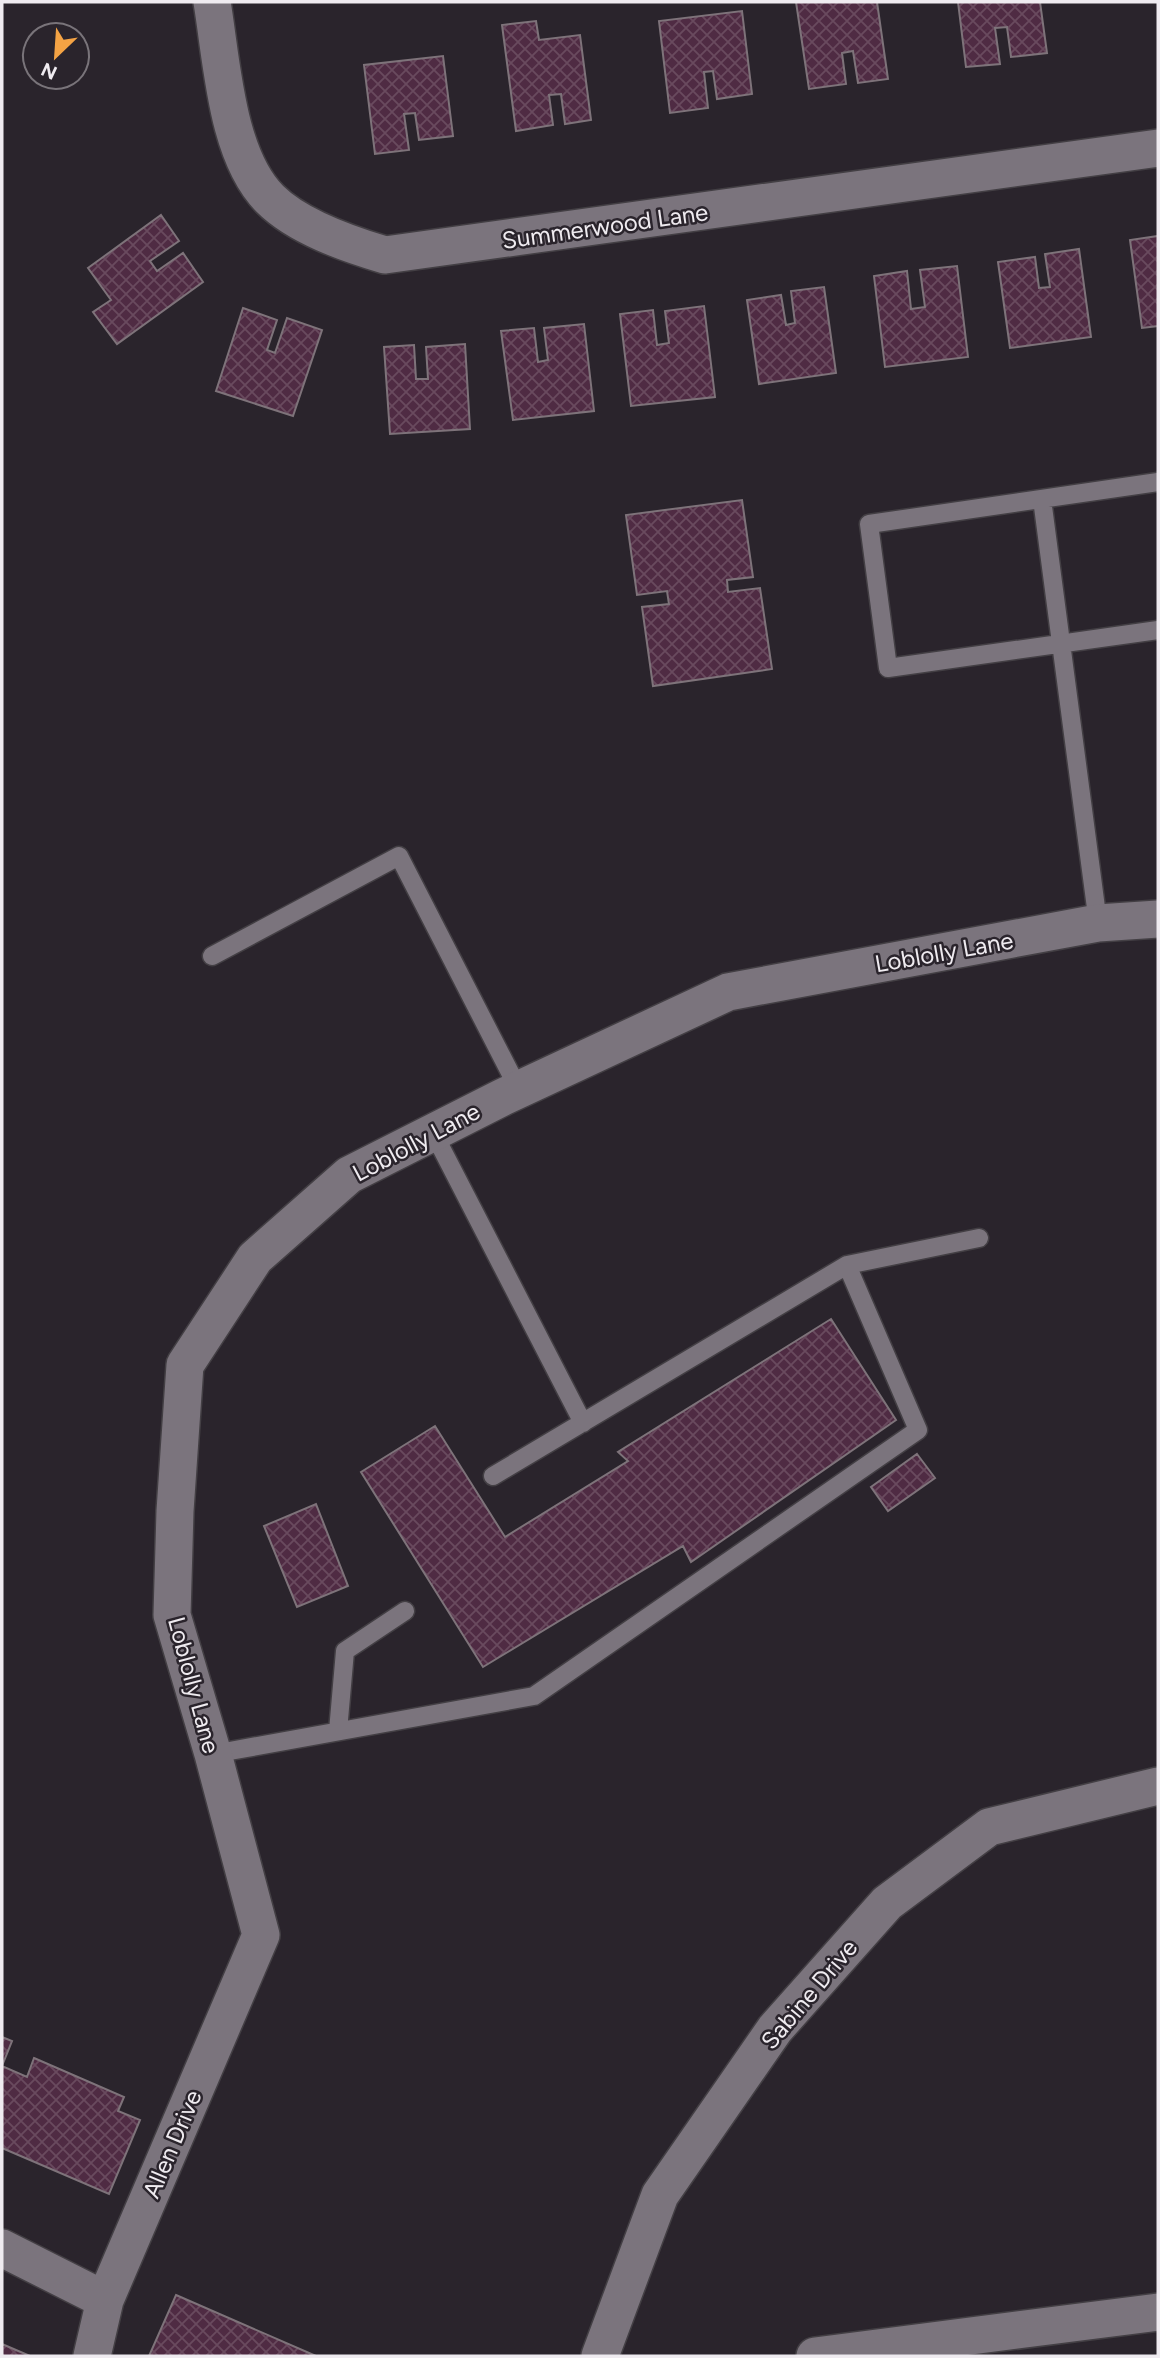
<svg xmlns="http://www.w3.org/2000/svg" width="1160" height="2358" font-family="Figtree,sans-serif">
<defs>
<pattern id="building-cross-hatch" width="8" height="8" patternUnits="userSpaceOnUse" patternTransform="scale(1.75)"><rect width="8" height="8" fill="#4f2b43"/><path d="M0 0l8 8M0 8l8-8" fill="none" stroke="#694a5e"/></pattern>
</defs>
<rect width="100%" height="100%" fill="#2a242c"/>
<!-- building -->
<path fill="url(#building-cross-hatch)" stroke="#7e737a" stroke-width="2" d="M796 2H877L888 79 858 83 853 51 842 53 846 84 809 89Z
M958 2H1040L1047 53 1011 57 1007 27 995 28 1000 64 966 67Z
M742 11 752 94 717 99 713 71 704 72 708 108 670 113 659 21Z
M536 21 539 40 580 35 591 120 565 124 561 94 549 95 553 125 516 131 502 25Z
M443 56 453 136 419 140 415 113 404 114 409 150 375 154 364 65Z
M161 215 179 241 150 261 157 271 183 253 203 282 117 344 93 312 111 300 88 268Z
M1158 236V326L1142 328 1130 240Z
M1079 249 1091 337 1010 348 998 262 1035 257 1039 288 1050 287 1045 254Z
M957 266 968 357 885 367 874 276 907 271 911 309 925 307 920 270Z
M824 287 836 373 759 384 747 300 781 295 786 325 795 323 791 291Z
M704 306 715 397 631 406 620 314 653 310 657 345 669 343 665 311Z
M243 308 277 320 267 350 275 353 287 318 322 330 293 416 216 391Z
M584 324 594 411 513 420 501 331 534 328 538 362 548 360 544 328Z
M465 344 470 429 390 434 384 347 414 345 416 379H428L426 347Z
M742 500 753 577 727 580 728 592 760 588 772 669 653 686 642 607 669 604 667 591 637 595 626 515Z
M831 1319 896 1420 691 1562 683 1546 483 1667 361 1472 435 1426 505 1537 628 1461 618 1452Z
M917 1454 935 1478 888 1511 871 1487Z
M316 1504 348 1586 297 1607 264 1526Z
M2 2037 12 2041 2 2066Z
M34 2058 124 2097 118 2111 140 2120 109 2194 2 2148V2066L27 2077Z
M176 2295 316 2356H149Z
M2 2344 30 2356H2Z"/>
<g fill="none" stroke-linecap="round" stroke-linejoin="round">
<defs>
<path id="service" d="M1158 482 869 524 888 668 1158 630
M1042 499 1098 923
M212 956 399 856 519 1090
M433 1132 583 1423
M493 1476 847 1265
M338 1731 345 1651 405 1611
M213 1754 534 1696 918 1430 847 1265 979 1238"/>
<path id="minor" d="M212 2C222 61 226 155 270 199 298 227 348 244 385 255L1158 148
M2 2248 105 2300
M92 2356 105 2300 261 1935 213 1754 172 1615 175 1511 185 1365 255 1258 349 1175 503 1097 728 992 1098 923 1158 919
M600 2356 660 2195 775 2029 887 1903 989 1827 1158 1786
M815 2356 1158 2312"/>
</defs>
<!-- service casing -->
<use href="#service" stroke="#433f44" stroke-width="21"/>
<!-- minor casing -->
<use href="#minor" stroke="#433f44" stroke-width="40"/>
<!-- service -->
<use href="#service" stroke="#7b747d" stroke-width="18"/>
<!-- minor -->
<use href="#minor" stroke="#7b747d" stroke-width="37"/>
</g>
<g text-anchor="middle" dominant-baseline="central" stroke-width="5" stroke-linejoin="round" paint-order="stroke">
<!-- street labels -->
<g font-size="24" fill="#efebf0" stroke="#2a242c">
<text transform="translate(605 226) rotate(-8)">Summerwood Lane</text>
<text transform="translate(944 952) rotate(-10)">Loblolly Lane</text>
<text transform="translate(416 1142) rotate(-28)">Loblolly Lane</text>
<text transform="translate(194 1685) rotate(75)">Loblolly Lane</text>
<text transform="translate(809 1994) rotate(-50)">Sabine Drive</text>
<text transform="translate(172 2144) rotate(-67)">Allen Drive</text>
</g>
</g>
<!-- border -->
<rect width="1160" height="2358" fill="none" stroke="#efebf0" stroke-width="7"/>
<!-- north arrow -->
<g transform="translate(56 56) rotate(205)"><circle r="33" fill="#2a242c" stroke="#79747a" stroke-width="2"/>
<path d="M0-5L12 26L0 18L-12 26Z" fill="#f4a344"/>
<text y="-10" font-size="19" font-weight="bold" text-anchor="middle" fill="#efebf0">N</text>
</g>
</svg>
